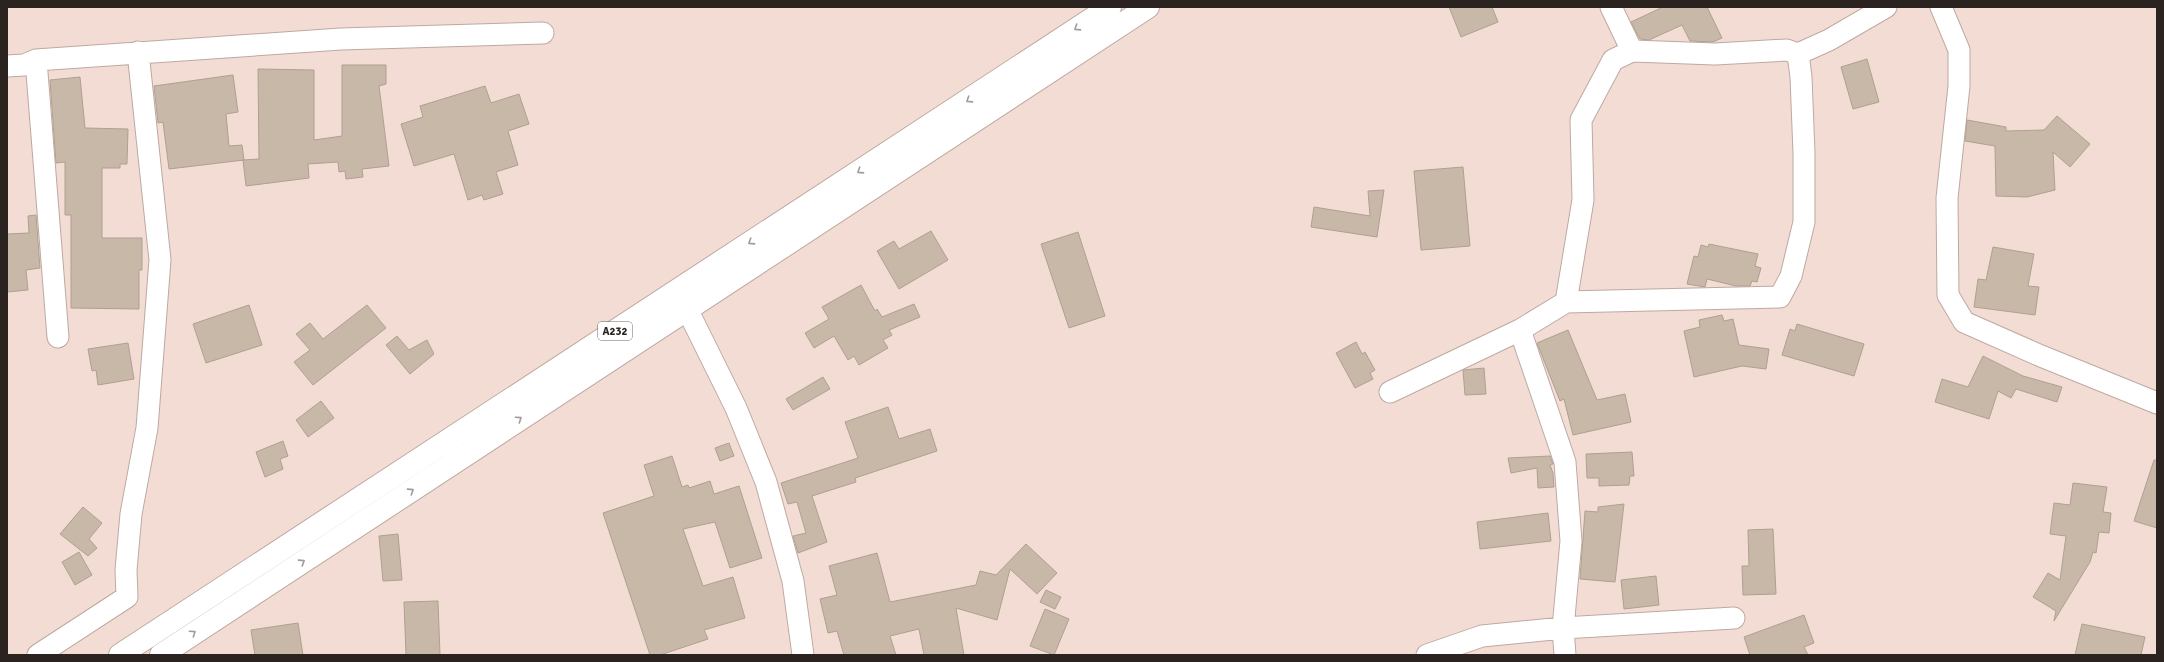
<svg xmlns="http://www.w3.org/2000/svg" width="2164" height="662" font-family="Signika,sans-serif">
<rect width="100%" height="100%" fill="#f3dcd4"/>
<!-- building -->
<path fill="#c7b8a8" stroke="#afa091" d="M1449 7H1492L1498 22 1461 37Z
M1663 7H1707L1722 38 1713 42 1690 41 1682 25 1649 40 1640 39 1631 22Z
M1867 59 1879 102 1853 109 1841 67Z
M342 65H386V84L379 86 389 166 362 169 363 177 346 179 345 171 339 172 338 162 308 164 309 178 246 186 243 160 259 159 258 69 314 70V140L342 136Z
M233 75 238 112 226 114 229 146 242 145 244 160 169 169 163 122 158 123 154 86Z
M80 77 85 128 128 129 127 164H120V168H102V238H142V270H139V309L71 308V215H65V162L56 163 50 80Z
M485 86 491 103 519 94 529 124 508 131 518 165 496 172 503 194 484 200 482 195 468 200 454 154 414 166 401 124 423 117 420 106Z
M2057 116 2090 144 2070 167 2053 152 2055 190 2027 197 1996 196 1995 146 1965 141 1967 120 2006 127V131L2044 130Z
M1463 167 1470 246 1421 250 1414 171Z
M1384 190 1377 237 1311 227 1314 207 1370 216 1368 191Z
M36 215 40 268 26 270 28 290 7 292V234L29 233 28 216Z
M931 231 948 260 899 289 877 251 894 241 899 249Z
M1078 232 1105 316 1069 328 1041 244Z
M1709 244 1758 254 1755 266 1761 268 1757 282 1752 281 1750 286H1736L1707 279 1705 287 1687 284 1694 256 1698 257 1701 245 1708 247Z
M1993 247 2034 254 2028 286 2039 287 2035 315 1974 307 1978 279 1986 280Z
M861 285 875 311 877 309 882 317 914 304 920 317 889 330 892 335 883 340 888 348 859 365 854 356 848 360 834 336 814 348 805 333 829 319 822 307Z
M249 305 262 345 206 363 193 324Z
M367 305 386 328 313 385 294 362 310 350 296 334 310 323 323 339Z
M1722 315 1724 321 1733 319 1739 345 1769 349 1766 369 1742 366 1694 377 1684 331 1700 327 1699 320Z
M1797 324 1864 344 1854 376 1782 355 1790 329 1795 331Z
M1568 330 1597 400 1625 394 1631 422 1573 435 1564 399 1560 401 1537 343Z
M397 336 409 350 427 340 434 354 410 374 386 345Z
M1356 342 1362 354 1365 352 1375 370 1370 373 1373 379 1355 388 1336 353Z
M128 343 134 379 98 385 96 370 92 371 88 349Z
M1983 356 2023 376 2062 387 2057 402 2016 389 2011 398 1998 391 1989 419 1935 402 1942 379 1968 387Z
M1484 368 1486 394 1465 395 1463 370Z
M823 377 830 389 793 410 786 399Z
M321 401 334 418 308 437 296 420Z
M888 407 899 439 930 429 937 451 855 478 856 482 812 496 827 542 798 553 793 536 806 533 797 502 788 504 781 483 858 458 845 422Z
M283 441 288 456 280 459 283 469 265 477 256 452Z
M729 443 734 456 720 461 715 448Z
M1632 452 1634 476H1630L1629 485 1599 486V478H1587L1586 454Z
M672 456 682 487 688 485 689 488 710 481 714 494 739 486 762 558 730 568 715 522 683 529 703 586 733 577 745 618 704 630 708 639 660 655H650L603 513 654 496 644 465Z
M1550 456 1553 464 1550 465 1553 473 1554 487 1538 488 1537 468 1511 473 1508 458Z
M2154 460H2157V528L2134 521Z
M2073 483 2107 487 2103 512 2111 513 2109 533 2099 532 2096 553 2093 552 2090 562 2054 621 2056 611 2033 597 2048 573 2060 580 2066 536 2050 534 2054 503 2070 505Z
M1624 504 1615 582 1580 579 1585 511 1598 512V507Z
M83 507 102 523 89 539 97 548 88 556 60 534Z
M1548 513 1551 541 1480 549 1477 522Z
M1773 529 1776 594 1743 595 1742 566H1749L1748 530Z
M398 534 402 580 383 581 379 536Z
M1026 544 1057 573 1037 594 1010 569 997 620 956 608 964 655H924L919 629 890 636 896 655H844L837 631 828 633 820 599 837 595 829 566 877 553 890 602 976 585 980 571 996 575Z
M79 552 92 575 75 585 62 562Z
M1656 576 1659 605 1624 609 1621 580Z
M1046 590 1061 597 1055 609 1040 602Z
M438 601 440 655H406L404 602Z
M1045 609 1069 619 1054 655 1030 646Z
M1804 615 1814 643 1804 647 1808 655H1750L1744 637Z
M298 623 303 655H255L251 630Z
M2082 624 2145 637 2141 655H2075Z"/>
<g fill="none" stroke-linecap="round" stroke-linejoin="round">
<defs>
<path id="street" d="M1611 7 1632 51
M1941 7 1959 50V86L1947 198 1948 295 1964 322 2041 356 2157 403
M36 60 58 337
M7 66 24 65 36 60 341 39 543 33
M1566 302 1583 200 1581 120 1613 60 1632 51 1715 54 1787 50 1798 54 1829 40 1886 7
M686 307 736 408 766 482 793 581 803 655
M1520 330 1565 462 1571 541 1563 628 1565 655
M1390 392 1520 330 1566 302 1780 297 1791 276 1804 222V153L1801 77 1798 54
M38 655 127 597 126 570 131 514 147 428 160 260 138 52
M1427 655 1482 636 1563 628 1734 618"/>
<path id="highway" d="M120 655 1110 7
M161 655C489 437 818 221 1148 7"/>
</defs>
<!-- street casing -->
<use href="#street" stroke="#bea9a1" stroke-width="23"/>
<!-- highway casing -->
<use href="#highway" stroke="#bea9a1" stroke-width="24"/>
<!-- street -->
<use href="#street" stroke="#fff" stroke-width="21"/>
<!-- highway -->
<use href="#highway" stroke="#fff" stroke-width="22"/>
</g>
<!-- one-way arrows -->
<defs><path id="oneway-chevron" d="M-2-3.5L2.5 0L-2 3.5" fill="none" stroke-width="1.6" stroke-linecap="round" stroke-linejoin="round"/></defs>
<g stroke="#a09c9b">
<use href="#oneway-chevron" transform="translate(1077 28) rotate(147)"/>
<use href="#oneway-chevron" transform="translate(969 100) rotate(147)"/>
<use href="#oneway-chevron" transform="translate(860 171) rotate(147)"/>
<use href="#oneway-chevron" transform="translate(751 242) rotate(147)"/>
<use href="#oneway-chevron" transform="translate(519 419) rotate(-34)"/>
<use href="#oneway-chevron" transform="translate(411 491) rotate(-33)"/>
<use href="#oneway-chevron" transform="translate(302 562) rotate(-33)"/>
<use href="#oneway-chevron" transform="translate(193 633) rotate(-34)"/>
</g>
<g text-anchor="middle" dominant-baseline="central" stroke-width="4" stroke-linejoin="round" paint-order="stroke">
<!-- shield labels -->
<rect fill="#fff" stroke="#6b6563" stroke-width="1" x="598" y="322" width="34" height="18" rx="3"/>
<g font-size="11" font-weight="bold" fill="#2b2320">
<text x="615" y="331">A232</text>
</g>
</g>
<!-- border -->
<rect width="2164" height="662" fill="none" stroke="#2b2320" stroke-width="16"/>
</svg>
